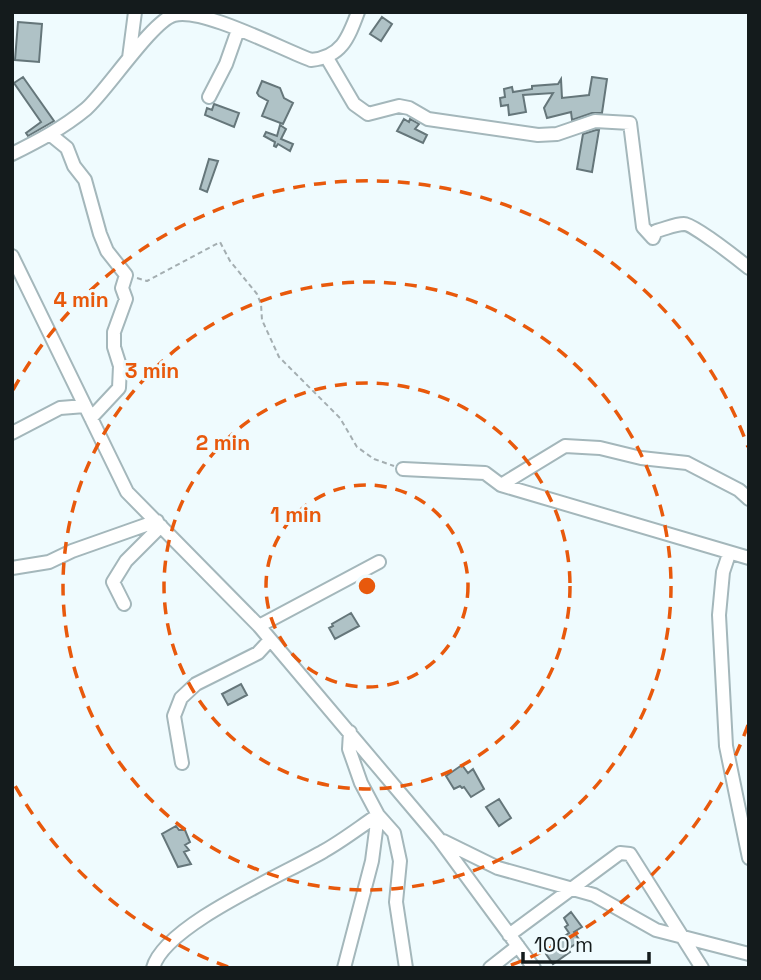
<svg xmlns="http://www.w3.org/2000/svg" width="761" height="980" font-family="'Space Grotesk',sans-serif">
<rect width="100%" height="100%" fill="#effbfe"/>
<!-- building -->
<path fill="#afc2c6" stroke="#65767a" stroke-width="2" d="M382 17 392 24 381 41 370 34Z
M18 22 42 24 39 62 15 60Z
M23 77 54 121 28 136 26 133 41 122 14 83Z
M592 77 607 79 602 113H592L572 120 571 112 547 118 544 108 553 93 523 95 526 112 509 115 508 105 501 106 500 98 505 97 504 89 512 87 513 92 532 89V86L558 84 561 79 562 98 589 95Z
M262 81 280 88 284 98 293 103 283 124 262 116 268 101 259 96 257 93Z
M214 104 239 113 234 127 205 115 207 108 212 110Z
M404 119 409 122 410 119 419 124 415 129 427 135 423 143 397 131Z
M280 125 286 129 281 139 293 144 290 151 278 144 276 147 274 146 275 142 264 136 266 132 277 136Z
M596 130H599L592 172 577 169 583 134Z
M209 159 218 161 207 192 200 189Z
M351 613 359 626 335 639 329 628 333 626 332 624Z
M241 684 247 695 228 705 222 694Z
M462 765 468 773 473 769 484 789 471 797 464 787 462 788 460 786 454 789 446 776Z
M499 799 511 818 499 826 486 807Z
M176 826 179 830H185L190 842 185 845 189 850 184 852 191 864 178 867 162 834Z
M571 912 582 927 574 932 580 941 568 949 570 952 553 964 546 954 553 949 551 945 569 933 565 927 568 925 564 918Z"/>
<g fill="none" stroke-linecap="round" stroke-linejoin="round">
<defs>
<path id="minor" d="M129 58 135 12
M327 58 354 104 368 114 399 106 409 108 428 119 538 135 557 134 595 121 630 123 643 227 653 238 656 231C665 229 675 224 684 224 692 223 739 260 749 268
M209 97 226 64 238 30
M51 135 67 148 74 166 85 180 100 234 107 251 126 275 122 288 126 299 114 332V347L120 366 119 388 91 418
M12 154C38 141 63 128 86 109 106 92 152 21 174 15 202 7 281 49 311 60 341 57 348 39 358 12
M12 256 127 492 259 626 439 839 534 968
M12 433 60 408 85 406
M403 469 485 473 501 485 749 558
M501 485 565 446 600 448 641 458 687 463 739 490 749 499
M729 554 723 572 719 615 726 746 749 858
M12 568 49 562 72 551 157 521
M124 604 113 582 126 561 161 526
M259 626 379 562
M182 763 174 716 181 698 196 684 258 653 270 640
M443 841 498 868 594 895 656 930 749 954
M509 935 620 853 630 854 702 968
M153 968C164 925 285 874 324 851 342 841 360 827 378 815L394 833 400 861 396 902 406 968
M344 968 372 861 378 815 361 783 349 749 350 732
M490 968 518 946"/>
</defs>
<!-- minor casing -->
<use href="#minor" stroke="#a4b7bb" stroke-width="16"/>
<!-- path -->
<path stroke="#a4aeb1" stroke-width="2" stroke-dasharray="5 3.5" stroke-linecap="butt" d="M137 278 147 281 220 242 230 261 257 294 261 304 262 320 279 357 340 418 357 447 374 459 394 466"/>
<!-- minor -->
<use href="#minor" stroke="#fff" stroke-width="12"/>
</g>
<!-- distance rings -->
<g fill="none" stroke="#e8590c" stroke-width="3.5" stroke-dasharray="12 9">
<circle cx="367" cy="586" r="101"/>
<circle cx="367" cy="586" r="203"/>
<circle cx="367" cy="586" r="304"/>
<path d="M748 725A405 405 0 0 1 506 967M228 967A405 405 0 0 1 13 782M13 390A405 405 0 0 1 748 447"/>
</g>
<circle cx="367" cy="586" r="10" fill="#e8590c" stroke="#effbfe" stroke-width="3.5"/>
<g font-size="21" text-anchor="middle" font-weight="bold" fill="#e8590c" stroke="#effbfe" stroke-width="6" stroke-linejoin="round" paint-order="stroke">
<text x="81" y="307">4 min</text>
<text x="152" y="378">3 min</text>
<text x="223" y="450">2 min</text>
<text x="296" y="522">1 min</text>
</g>
<!-- border -->
<rect width="761" height="980" fill="none" stroke="#141b1c" stroke-width="28"/>
<!-- scale -->
<path d="M523 952v10h126v-10" fill="none" stroke="#141b1c" stroke-width="3.5"/>
<text x="534" y="952" font-size="21" fill="#141b1c" stroke="#effbfe" stroke-width="5" paint-order="stroke">100 m</text>
</svg>
